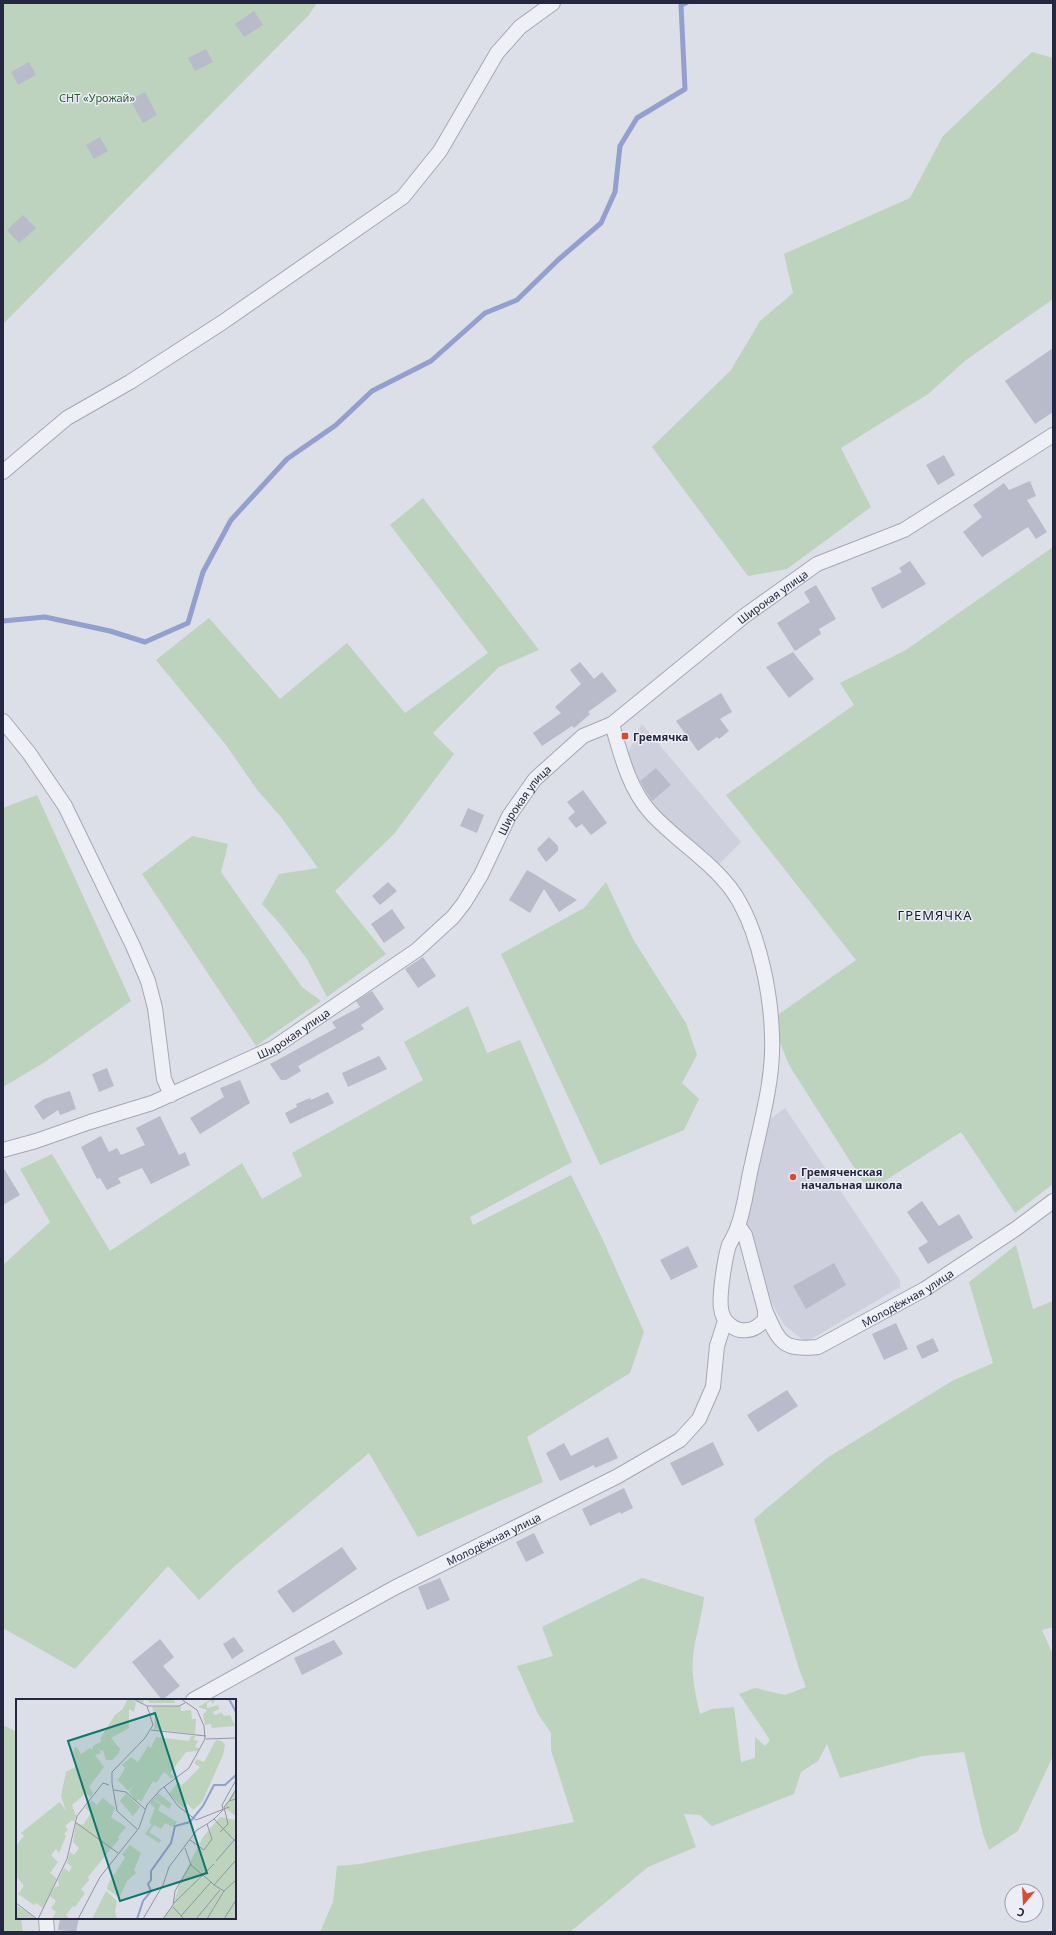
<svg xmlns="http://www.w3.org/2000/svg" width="1056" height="1935" font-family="'Noto Sans',sans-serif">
<rect width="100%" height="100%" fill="#dcdee8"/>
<!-- built -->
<path fill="#ced0dd" d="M642 724 741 842 713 870 651 813 623 764Z
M785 1108 900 1280V1287L806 1342 784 1325 766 1292 744 1232 765 1123Z"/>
<!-- green -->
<path fill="#bdd3bd" d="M3 3H317L308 16 3 324Z
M1032 52 1053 58V299L966 360 928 394 841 448 871 507 787 569 748 576 652 447 731 370 760 321 793 293 784 254 910 198 943 136Z
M423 498 539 650 499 667 433 733 454 754 394 834 335 891 386 954 327 997 307 959 280 924 262 904 279 874 318 868 281 817 258 791 226 745 156 660 209 618 280 699 347 643 405 713 488 653 390 525Z
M1053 547V1184L1015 1213 961 1132 869 1191 789 1065 779 1040V1014L856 960 726 795 854 705 840 683 906 650Z
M37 795 131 1001 45 1062 3 1087V808Z
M192 836 228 844 221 872 302 987 321 1001 256 1046 142 874Z
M606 882 633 939 686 1023 697 1055 682 1083 699 1099 684 1130 600 1165 501 954 584 908Z
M468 1006 487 1053 520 1040 572 1162 470 1217 473 1225 571 1175 602 1238 644 1332 630 1373 527 1437 543 1482 418 1537 369 1453 236 1565 199 1600 168 1566 75 1669 3 1628V1265L50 1222 20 1169 52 1154 110 1251 242 1163 262 1199 302 1176 292 1153 423 1080 404 1042Z
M1016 1245 1033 1309 1053 1301V1627L1042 1630 1053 1655V1756L1018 1831 989 1850 983 1834 964 1752 923 1756 840 1778 827 1744 818 1761 801 1772 794 1794 712 1826 700 1815 684 1814 696 1847 648 1867 570 1932H320L333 1902 337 1866 360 1864 574 1822 551 1750V1733L538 1714 517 1666 553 1656 542 1627 642 1578 704 1597C702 1615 697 1631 694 1649 690 1671 695 1692 700 1714L712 1709 734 1707 741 1762 755 1758V1737L765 1746 770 1740 739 1694 755 1688 785 1695 806 1687 799 1669 754 1519 827 1458 952 1381 993 1363 969 1282Z
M3 1725 17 1732V1918H21L23 1932H3Z"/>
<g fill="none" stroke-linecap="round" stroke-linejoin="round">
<!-- stream -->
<path stroke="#939fcc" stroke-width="5" d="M3 621 45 617 110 631 145 642 188 623 203 572 231 520 287 459 336 425 372 391 431 361 485 313 517 300 558 260 601 223 615 192 620 146 637 118 685 89 681 5 686 3"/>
</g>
<!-- building -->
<path fill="#b9bbcb" d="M254 11 263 25 244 37 235 24Z
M206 49 213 62 195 71 188 58Z
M29 62 36 75 18 85 11 72Z
M145 92 157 115 143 123 130 100Z
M100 137 108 151 94 159 86 145Z
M23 215 36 228 19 243 7 230Z
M1053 348V412L1035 424 1005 381Z
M944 455 955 475 938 485 926 465Z
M1030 481 1036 496 1027 500 1047 532 1036 539 1028 527 982 557 963 532 982 517 973 505 1004 483 1009 490Z
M910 561 926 584 882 609 871 588 902 572 899 568Z
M816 585 836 619 819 629 821 634 795 651 777 623 810 602 804 592Z
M793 652 814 679 789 698 766 667Z
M580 662 594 679 602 672 617 691 588 712 590 714 574 728 572 726 542 746 533 733 561 713 555 707 581 684 570 670Z
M721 693 732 712 720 719 729 731 719 739 717 737 698 751 676 721Z
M656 768 671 785 652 801 640 781Z
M583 790 607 823 591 835 582 824 576 828 568 818 575 812 567 802Z
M468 808 484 815 477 833 460 826Z
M549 837 558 846V851L546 862 537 849Z
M527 870 534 874 577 900 559 912 544 889 530 913 509 900Z
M388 882 397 891 380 905 372 896Z
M392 909 405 928 384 943 371 924Z
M423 957 436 976 418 988 405 969Z
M372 991 384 1009 361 1025 364 1029 298 1066 301 1071 286 1080H281L270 1064 336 1028 332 1022 360 1007 356 1001Z
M379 1056 387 1069 348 1087 342 1073Z
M107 1068 114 1086 99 1092 92 1074Z
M240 1080 250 1103 200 1134 190 1118 224 1097 220 1088Z
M70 1091 76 1109 60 1115 58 1110 43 1120 34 1106 44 1099Z
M328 1092 334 1103 290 1124 285 1113 297 1107 296 1104 310 1098 311 1100Z
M160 1116 179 1155 185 1152 190 1165 151 1184 142 1168 118 1178 121 1183 107 1190 100 1178 97 1179 81 1147 101 1136 109 1152 117 1148 121 1155 145 1145 136 1128Z
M3 1167 20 1195 3 1205Z
M922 1201 939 1226 959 1214 973 1238 928 1264 918 1248 928 1242 907 1212Z
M688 1246 698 1267 671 1280 660 1260Z
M834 1263 846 1285 806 1309 793 1286Z
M896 1323 908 1349 884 1360 872 1334Z
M933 1338 939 1351 922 1359 916 1346Z
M787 1390 798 1406 758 1432 747 1415Z
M608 1437 618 1458 595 1468 594 1465 560 1481 546 1453 564 1443 571 1456Z
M713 1442 724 1465 682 1486 670 1463Z
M624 1488 633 1508 621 1514 620 1512 590 1526 582 1509Z
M534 1533 544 1553 526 1562 516 1542Z
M342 1547 357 1569 293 1613 277 1591Z
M440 1578 450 1600 427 1610 418 1587Z
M234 1637 244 1651 232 1659 223 1644Z
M160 1639 174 1657 163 1666 180 1686 162 1700 132 1662Z
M334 1640 343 1654 302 1675 294 1658Z
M60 1918H79L76 1932 58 1930Z"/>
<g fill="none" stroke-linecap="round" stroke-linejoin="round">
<defs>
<g id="minor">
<path d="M3 472 67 418 130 382 223 322 403 197 440 151 497 53 520 27 553 3"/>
<path d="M3 721 29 753 65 806 133 946 148 981 155 1008 164 1079 171 1095"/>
<path d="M612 724C621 755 629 789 651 813 679 844 720 866 740 903 760 939 771 995 772 1036 774 1079 761 1122 752 1164 747 1184 745 1207 738 1226 736 1233 732 1239 729 1245 725 1257 719 1295 721 1308 722 1321 734 1332 747 1330 755 1330 760 1324 765 1320V1310L745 1235 738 1225"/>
<path id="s1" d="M3 1150 36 1141 90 1122 152 1103 273 1048 417 950 453 917 464 903 481 875 509 816 535 779 583 736 612 724 743 617 817 564 904 530 1053 435"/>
<path id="s2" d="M765 1310C779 1341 781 1351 818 1347L925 1289 1017 1228 1053 1201"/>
<path id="s3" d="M193 1700 394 1588 618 1476 680 1440 699 1419 713 1387 717 1346 725 1321"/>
<path d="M46 1918 47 1932"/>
</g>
</defs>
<!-- minor casing -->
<use href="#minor" stroke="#a5a7b6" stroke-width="16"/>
<!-- minor -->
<use href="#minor" stroke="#eff0f6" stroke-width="14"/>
</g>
<!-- markers -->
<g fill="#db4933" stroke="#ecedf6" stroke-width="1.5">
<rect x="621" y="732" width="8" height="8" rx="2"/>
<circle cx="793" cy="1177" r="4"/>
</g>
<g text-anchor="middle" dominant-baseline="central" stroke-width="3" stroke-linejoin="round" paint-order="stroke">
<!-- park labels -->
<g font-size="11" fill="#305d34" stroke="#ecedf6">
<text x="97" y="97">СНТ «Урожай»</text>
</g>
<!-- street labels -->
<g font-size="11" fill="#252740" stroke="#ecedf6">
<text stroke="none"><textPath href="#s1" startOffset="974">Широкая улица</textPath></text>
<text stroke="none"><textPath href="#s1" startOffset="650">Широкая улица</textPath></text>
<text stroke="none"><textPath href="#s1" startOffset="314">Широкая улица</textPath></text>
<text stroke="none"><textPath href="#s2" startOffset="175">Молодёжная улица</textPath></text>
<text stroke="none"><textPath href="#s3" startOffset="341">Молодёжная улица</textPath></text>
</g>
<!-- poi labels -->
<g font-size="11" font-weight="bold" fill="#252740" stroke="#ecedf6" text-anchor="start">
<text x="633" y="736">Гремячка</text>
<text x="801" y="1171">Гремяченская<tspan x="801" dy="13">начальная школа</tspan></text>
</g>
<!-- quarter labels -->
<g font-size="13" letter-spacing="1" fill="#171930" stroke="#ecedf6">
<text x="935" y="915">ГРЕМЯЧКА</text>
</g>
</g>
<!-- overview -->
<g transform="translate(16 1699)">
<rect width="220" height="220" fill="#dcdee8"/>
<path d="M116 0 120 4 118 13 113 10V29L95 39 104 50 103 54 96 61H90L87 51 85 52 82 49 85 54 79 56 88 68 73 88 77 94 74 98 70 94 56 106 60 117 58 123 56 121 49 127 52 131 48 135 50 137 43 154 40 150 35 156 42 163 34 174 41 180 27 209 20 204 18 206 2 195 8 187 0 177V147L8 137 5 134 41 105 44 103 50 112 45 97 50 73 61 67 57 62 58 50 60 47 65 55 74 49 76 51 77 47 86 42 84 40 99 16 107 10 111 1ZM118 0H158L159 4H133V2L128 1 127 5ZM196 0H199L197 5 195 2 191 4V9L202 6 203 10 197 13 198 16 206 14 208 17 214 16 219 27 196 29 195 25 189 26 187 16 191 11 182 8ZM165 7V12L175 11 176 20H180L179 35 138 30 139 18 136 8ZM175 37H179L178 41 182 42 179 48 183 49 182 52 170 53 154 74 158 78 156 80 148 73 140 84 137 82 125 103 123 100 120 102 113 93 119 85 112 92 102 81 109 69 106 66 115 58 122 63 132 47 135 49 140 38 173 42ZM200 41 206 42 209 46 207 56 186 103 177 111 172 105 167 109 153 95 162 83 166 86 184 68 178 64 181 60 188 63ZM220 89V116H218L208 108ZM110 94 124 108 117 117 104 102ZM142 94 156 105 153 110 138 100ZM87 99 99 109 95 118 110 128 102 138 103 140 72 178 73 181 65 190 69 194 59 208 57 207 50 216 54 220H36L40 213 35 209 40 202 34 197 39 188 43 187 42 181 48 169 53 173 56 168 51 164 54 153 58 156 63 149 57 143 60 124 67 126 75 114 69 109 75 101 81 106ZM137 100 145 106 142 111 161 123 157 128 149 124 145 130 138 126 133 133 145 141 143 144 129 135 136 125 133 124 139 109 134 105ZM204 118 220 121V220H146L157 206 165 181 187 138ZM114 146 125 154 118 171 120 174 111 182 104 197H101L91 190 92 185 109 159 106 155ZM90 192 101 202 99 213 101 220H76ZM1 207 11 213 20 220H0Z" fill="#bdd3bd"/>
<path fill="none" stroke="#939fcc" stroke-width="2" d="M213 0 220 13M220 33V49M121 220 127 202 135 192 132 185 135 181V172L155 144 159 127 174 123 187 107 198 86H209L220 76"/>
<path fill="none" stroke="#9395a5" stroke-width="1" d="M131 7H163L169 4M135 31 190 37M190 40 220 39M220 81 206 106 207 111 198 120 220 143M96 84V73L129 39 137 26 131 7 117 0M96 84 101 112 121 130M148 88 162 107 180 121 213 108M98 91 110 93 129 110M214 101 220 90M59 123 102 154M204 133 212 125 208 108 213 102 220 100M174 141 188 151 196 140 191 125 198 120M169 149 175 166 195 183M200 162 220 139M198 186 208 192 220 181M0 204 21 220M158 204 198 165M157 208 168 220M165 217 195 183 198 186 220 161M22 220 51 160 61 117 87 84 93 86M62 220 84 178 123 129 131 106 144 91 173 69 189 40 188 27 181 11 165 0M127 220 147 186 153 168 181 131 191 125M147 220 157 206 159 192 175 165M180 220 204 191M191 220 208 192M208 220 220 201"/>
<path fill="#0f766e" fill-opacity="0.15" stroke="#0f766e" stroke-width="2" d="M139 14 191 174 104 202 52 42Z"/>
<rect width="220" height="220" fill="none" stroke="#252740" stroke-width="2"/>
</g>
<!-- border -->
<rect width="1056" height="1935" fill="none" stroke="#252740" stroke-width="8"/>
<!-- north arrow -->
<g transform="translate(1024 1903) rotate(198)"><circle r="19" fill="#ecedf6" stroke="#9c9ead"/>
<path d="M0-3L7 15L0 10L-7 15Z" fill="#db4933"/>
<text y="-6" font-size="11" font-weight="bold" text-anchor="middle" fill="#252740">С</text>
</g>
</svg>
